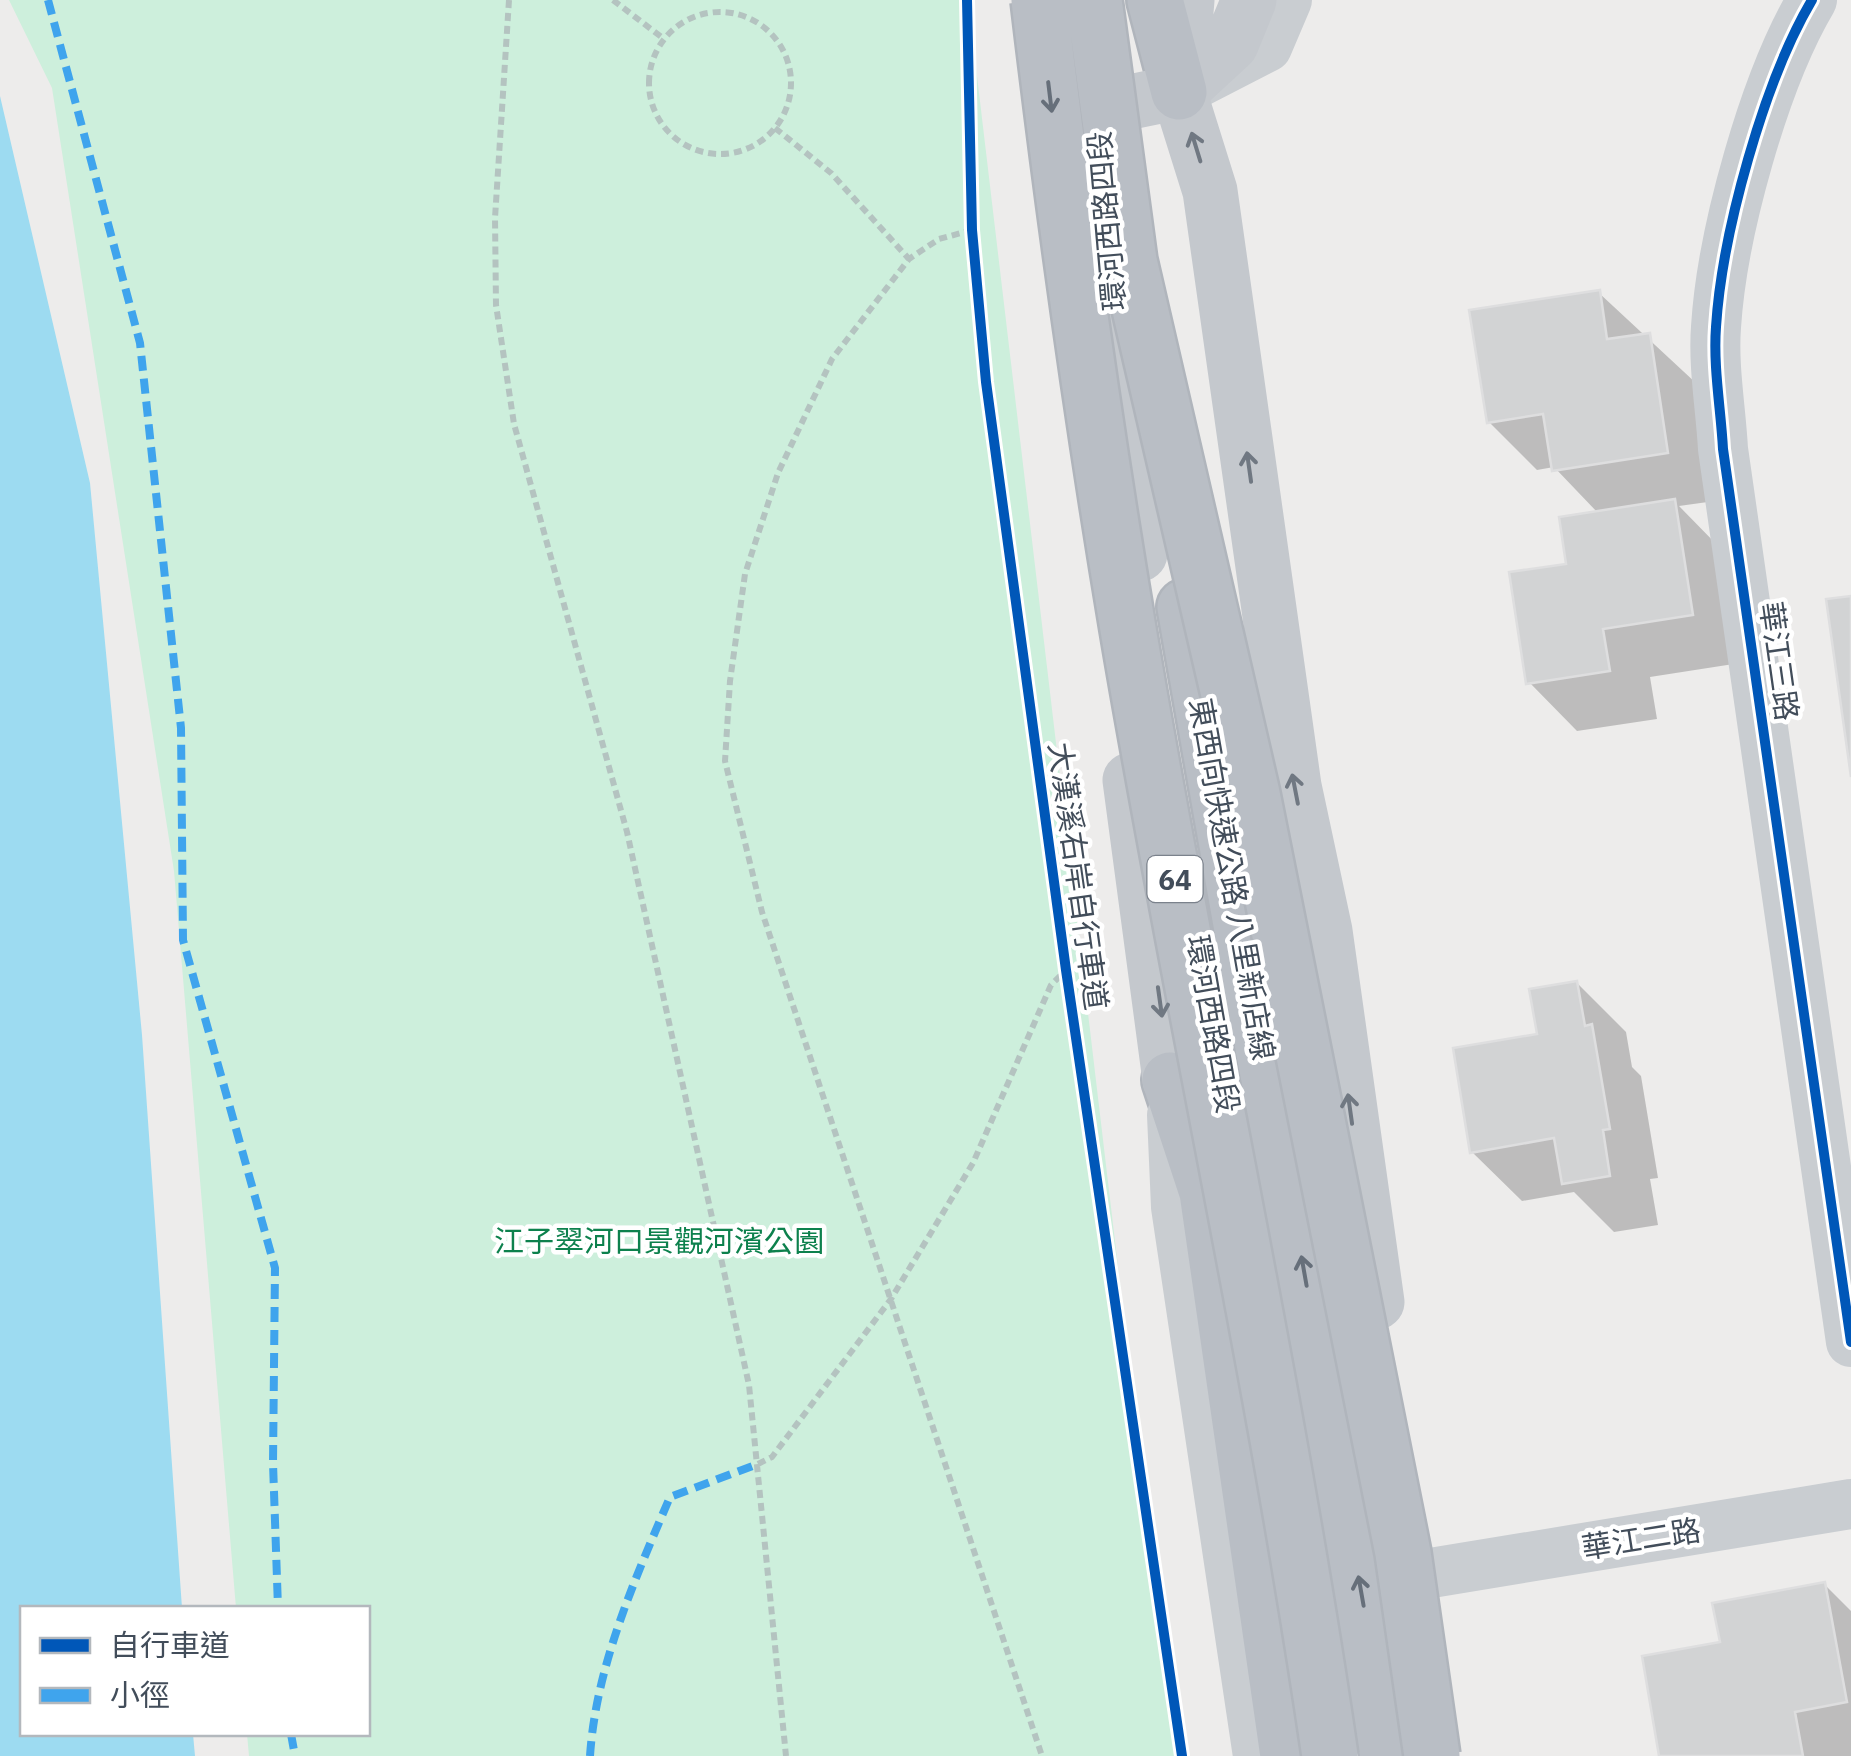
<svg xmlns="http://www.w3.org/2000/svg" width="1851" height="1756" font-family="'IBM Plex Sans','Noto Sans TC',sans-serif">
<rect width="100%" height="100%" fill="#edeceb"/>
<!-- green -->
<path fill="#cdefdc" d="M9 0H968L1176 1756H249L247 1734H368V1608H236L174 871 52 88Z"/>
<!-- water -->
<path fill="#9ddbf1" d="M0 96 90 483 142 1035 182 1608H22V1734H193L195 1756H0Z"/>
<!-- shadow -->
<path fill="#0003" d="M1599 293 1697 384 1715 501 1679 506 1722 550 1740 663 1650 677 1657 719 1577 731 1529 682 1598 513 1554 467 1537 470 1489 422Z
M1577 983 1626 1032 1632 1067 1641 1076 1658 1178 1650 1179 1658 1225 1614 1232 1574 1192 1522 1201 1472 1152 1540 1036Z
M1824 1584 1851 1611V1756H1662L1723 1644Z"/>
<!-- building -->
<path fill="#d2d3d4" stroke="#dededf" stroke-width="2.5" d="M1600 290 1607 339 1650 333 1668 453 1552 471 1543 414 1487 423 1469 310Z
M1675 499 1693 615 1603 629 1610 671 1526 684 1509 572 1566 564 1559 517Z
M1851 596V777L1826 599Z
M1577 981 1585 1026 1592 1024 1610 1129 1603 1130 1610 1176 1562 1184 1554 1138 1470 1153 1453 1048 1537 1034 1529 989Z
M1825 1582 1847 1702 1795 1712 1803 1756H1659L1642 1656 1720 1642 1712 1603Z"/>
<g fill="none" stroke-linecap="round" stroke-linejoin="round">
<defs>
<path id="highway" d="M1155 0 1179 92
M1185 607 1388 1756
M1170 1080 1207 1192 1288 1756"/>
</defs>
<!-- highway casing -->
<use href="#highway" stroke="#b0b5bc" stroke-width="60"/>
<!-- path -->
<path stroke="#b4c3c0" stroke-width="6" stroke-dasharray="8 5" stroke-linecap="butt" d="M509 0 495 218 496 305 514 424 627 832 749 1385 786 1756
M613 0 664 39
M649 83a71 71 0 1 1 142 0a71 71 0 1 1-142 0Z
M775 128 831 173 909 259
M972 230 939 239 909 259 832 359 778 473 745 574 730 681 725 761 762 912 1042 1756
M758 1464 772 1457 891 1299 973 1163 1051 985 1066 970"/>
<!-- minor -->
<path stroke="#c9cdd1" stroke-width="50" d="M1812 0C1764 81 1722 233 1716 327 1713 367 1721 410 1723 449L1851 1342
M1197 83 1267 47 1287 0
M1172 1115 1176 1207 1258 1756
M1431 1573 1851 1504"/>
<!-- major -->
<path stroke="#c4c8cd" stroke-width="55" d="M1187 0 1179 92 1210 191 1294 786 1325 931 1377 1302
M1096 109 1179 92 1231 44 1249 0
M1109 252 1140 554
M1130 780 1170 1080"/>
<!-- highway -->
<use href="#highway" stroke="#b9bec5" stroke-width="55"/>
<defs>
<path id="highway-bridge" d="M1039 0C1064 210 1093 420 1128 629 1191 1005 1275 1378 1330 1756
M1094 0 1129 261 1252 794 1403 1553 1432 1756"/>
</defs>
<!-- highway-bridge casing -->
<use href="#highway-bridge" stroke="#b0b5bc" stroke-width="60" stroke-linecap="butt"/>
<!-- highway-bridge -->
<use href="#highway-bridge" stroke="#b9bec5" stroke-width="55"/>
<!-- quiet -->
<path stroke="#3fa4ed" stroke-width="8" stroke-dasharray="15 8" stroke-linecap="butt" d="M48 0 140 343 181 728 183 940 275 1268 273 1463 278 1608
M291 1734 295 1756
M590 1756C596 1666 635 1579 670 1497L758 1464"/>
<defs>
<path id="cycleway" d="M967 0 972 230 986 382 1066 970 1182 1756
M1812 0C1764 81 1722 233 1716 327 1713 367 1721 410 1723 449L1851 1342"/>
</defs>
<!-- cycleway casing -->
<use href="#cycleway" stroke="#fff" stroke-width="16"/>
<!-- cycleway -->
<use href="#cycleway" stroke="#0057b8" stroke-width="10"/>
</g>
<!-- one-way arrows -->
<defs><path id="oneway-shaft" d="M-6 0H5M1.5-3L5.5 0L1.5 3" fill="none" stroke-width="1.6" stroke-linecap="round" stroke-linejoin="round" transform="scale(2.5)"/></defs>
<g stroke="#666f7a">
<use href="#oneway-shaft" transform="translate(1050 97) rotate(83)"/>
<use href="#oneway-shaft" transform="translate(1304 1271) rotate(-100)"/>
<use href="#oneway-shaft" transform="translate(1361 1591) rotate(-100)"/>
</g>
<g stroke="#707882">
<use href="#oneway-shaft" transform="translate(1196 147) rotate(-107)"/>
<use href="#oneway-shaft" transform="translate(1249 467) rotate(-98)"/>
<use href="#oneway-shaft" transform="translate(1295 789) rotate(-101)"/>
<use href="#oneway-shaft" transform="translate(1160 1002) rotate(82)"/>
<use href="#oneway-shaft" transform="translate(1350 1109) rotate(-98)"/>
</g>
<g text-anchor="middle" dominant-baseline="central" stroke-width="9" stroke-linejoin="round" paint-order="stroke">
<!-- shield labels -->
<rect fill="#fff" stroke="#7b828c" stroke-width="2.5" x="1147.5" y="856" width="55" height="46" rx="8"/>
<g font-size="28" font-weight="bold" fill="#424d5a">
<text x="1175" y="879">64</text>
</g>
<!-- street labels -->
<g font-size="30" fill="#424d5a" stroke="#fff">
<text transform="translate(1106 221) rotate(-95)">環河西路四段</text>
<text transform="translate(1780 661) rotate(82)">華江三路</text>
<text transform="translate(1079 876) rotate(82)">大漢溪右岸自行車道</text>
<text transform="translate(1233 879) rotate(80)">東西向快速公路 八里新店線</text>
<text transform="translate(1214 1024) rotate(80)">環河西路四段</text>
<text transform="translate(1641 1538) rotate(-9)">華江二路</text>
</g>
<!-- park labels -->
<g font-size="30" fill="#0d814d" stroke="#fff">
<text x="659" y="1240">江子翠河口景觀河濱公園</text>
</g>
</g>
<!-- legend -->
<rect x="20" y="1606" width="350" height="130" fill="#ffffff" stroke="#b3b8bd" stroke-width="2.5"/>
<rect x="40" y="1638" width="50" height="15" fill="#0057b8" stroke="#b3b8bd" stroke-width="2.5"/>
<text x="110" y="1656" font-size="30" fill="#424d5a">自行車道</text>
<rect x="40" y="1688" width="50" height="15" fill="#3fa4ed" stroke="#b3b8bd" stroke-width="2.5"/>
<text x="110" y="1706" font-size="30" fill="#424d5a">小徑</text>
</svg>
